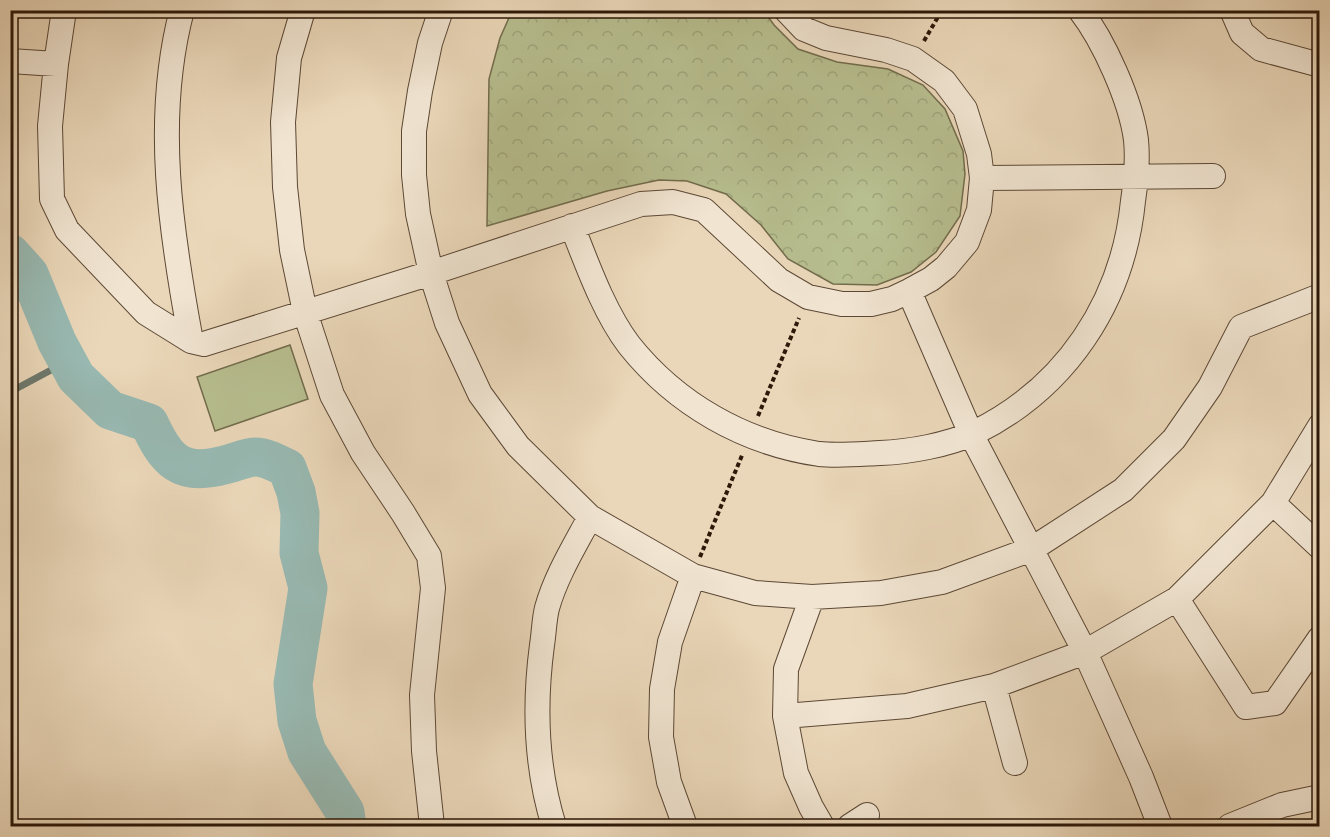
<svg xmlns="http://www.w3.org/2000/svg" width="1330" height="837" font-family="'IM FELL French Canon',serif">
<defs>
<pattern id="park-crowns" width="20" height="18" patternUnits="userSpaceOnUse" patternTransform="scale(1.5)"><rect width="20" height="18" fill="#b7be8f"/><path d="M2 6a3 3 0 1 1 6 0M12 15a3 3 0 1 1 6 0" fill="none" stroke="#9ea37a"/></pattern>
</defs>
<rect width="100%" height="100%" fill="#ead7b9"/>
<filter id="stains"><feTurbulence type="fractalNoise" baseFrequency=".00333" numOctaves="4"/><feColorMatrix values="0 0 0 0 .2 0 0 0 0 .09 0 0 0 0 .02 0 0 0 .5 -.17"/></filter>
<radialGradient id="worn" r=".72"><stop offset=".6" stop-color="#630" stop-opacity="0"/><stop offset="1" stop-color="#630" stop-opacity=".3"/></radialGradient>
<!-- grass -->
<path fill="#b7be8f" stroke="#726c4c" stroke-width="1.5" d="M290 345 308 399 215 431 197 377Z"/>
<!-- park -->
<path fill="url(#park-crowns)" stroke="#726c4c" stroke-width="1.5" d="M512 11H764L774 25 798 49 837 62 888 69 923 85 945 109 963 151 965 174 960 216 936 252 911 272 877 285 833 284 788 259 761 225 726 194 687 181 659 180 607 191 487 226 489 79 500 38Z"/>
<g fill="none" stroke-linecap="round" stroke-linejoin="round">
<!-- stream -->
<path stroke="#6d796e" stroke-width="7" d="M10 392 66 362"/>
<!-- river -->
<path stroke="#98b9b2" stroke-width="39" d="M10 253 29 274 57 342 76 377 110 410 149 423C166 460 180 477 224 465 234 463 246 457 256 457 266 457 278 464 287 468L296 492 300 513 299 553 308 588 293 684 297 721 307 752 345 812 347 826"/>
<defs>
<path id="minor" d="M64 10 56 64 50 126 52 199 67 230 146 313 191 341 204 344 431 273 641 204 673 202 704 210 779 280 808 297 842 304H871L892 299 909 291 931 279 946 267 967 242 979 210 982 178 979 154 965 109 944 81 913 59 886 50 826 38 804 29 786 10
M182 10C153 119 171 233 191 341
M303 10 289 58 283 122 285 187 292 250 305 312 332 395 363 453 403 513 429 556 433 588 422 695 424 751 432 826
M441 10 430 43 420 91 414 131V175L418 214 431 273 447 323 480 394 518 446 590 517 693 576 755 593 812 597 881 593 942 582 1032 549 1123 490 1174 439 1210 387 1241 327 1320 296
M1232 10 1242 33 1261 49 1320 65
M10 61 56 64
M982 178 1213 176
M572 226C587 264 604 312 629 345 676 404 744 443 819 454 838 456 860 454 880 453 909 452 947 445 974 433 1066 388 1123 302 1133 201 1136 181 1138 160 1136 140 1131 101 1104 41 1080 10
M909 291 971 434 1085 652 1141 777 1160 826
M1273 503 1320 547
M812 597 786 669 785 716 796 773 811 807 822 826
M1177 599 1246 707 1275 703 1320 638
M994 686 1015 763
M785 716 907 706 994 686 1085 652 1177 599 1273 503 1320 426
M554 826C536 768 534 705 542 645 544 633 544 620 547 608 556 576 574 547 590 517
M685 826 669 782 661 737 662 689 670 642 693 576
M850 826 867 815
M1230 826 1282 805 1320 797"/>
</defs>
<!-- minor casing -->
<use href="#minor" stroke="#5c4835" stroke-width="26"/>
<!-- path -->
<path stroke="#2c1909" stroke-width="4" stroke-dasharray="4.5 3" stroke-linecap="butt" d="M924 41 942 10
M758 416 799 318
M700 557 743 453"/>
<!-- minor -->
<use href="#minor" stroke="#f1e5d2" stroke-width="24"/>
</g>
<!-- margin -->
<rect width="1330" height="837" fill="none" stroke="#ead7b9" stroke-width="36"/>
<rect x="12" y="12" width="1306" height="813" fill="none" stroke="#2c1909" stroke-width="3"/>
<rect x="18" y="18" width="1294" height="801" fill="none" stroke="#2c1909" stroke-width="1.5"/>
<rect width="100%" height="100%" filter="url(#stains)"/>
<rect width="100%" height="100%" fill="url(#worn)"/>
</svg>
